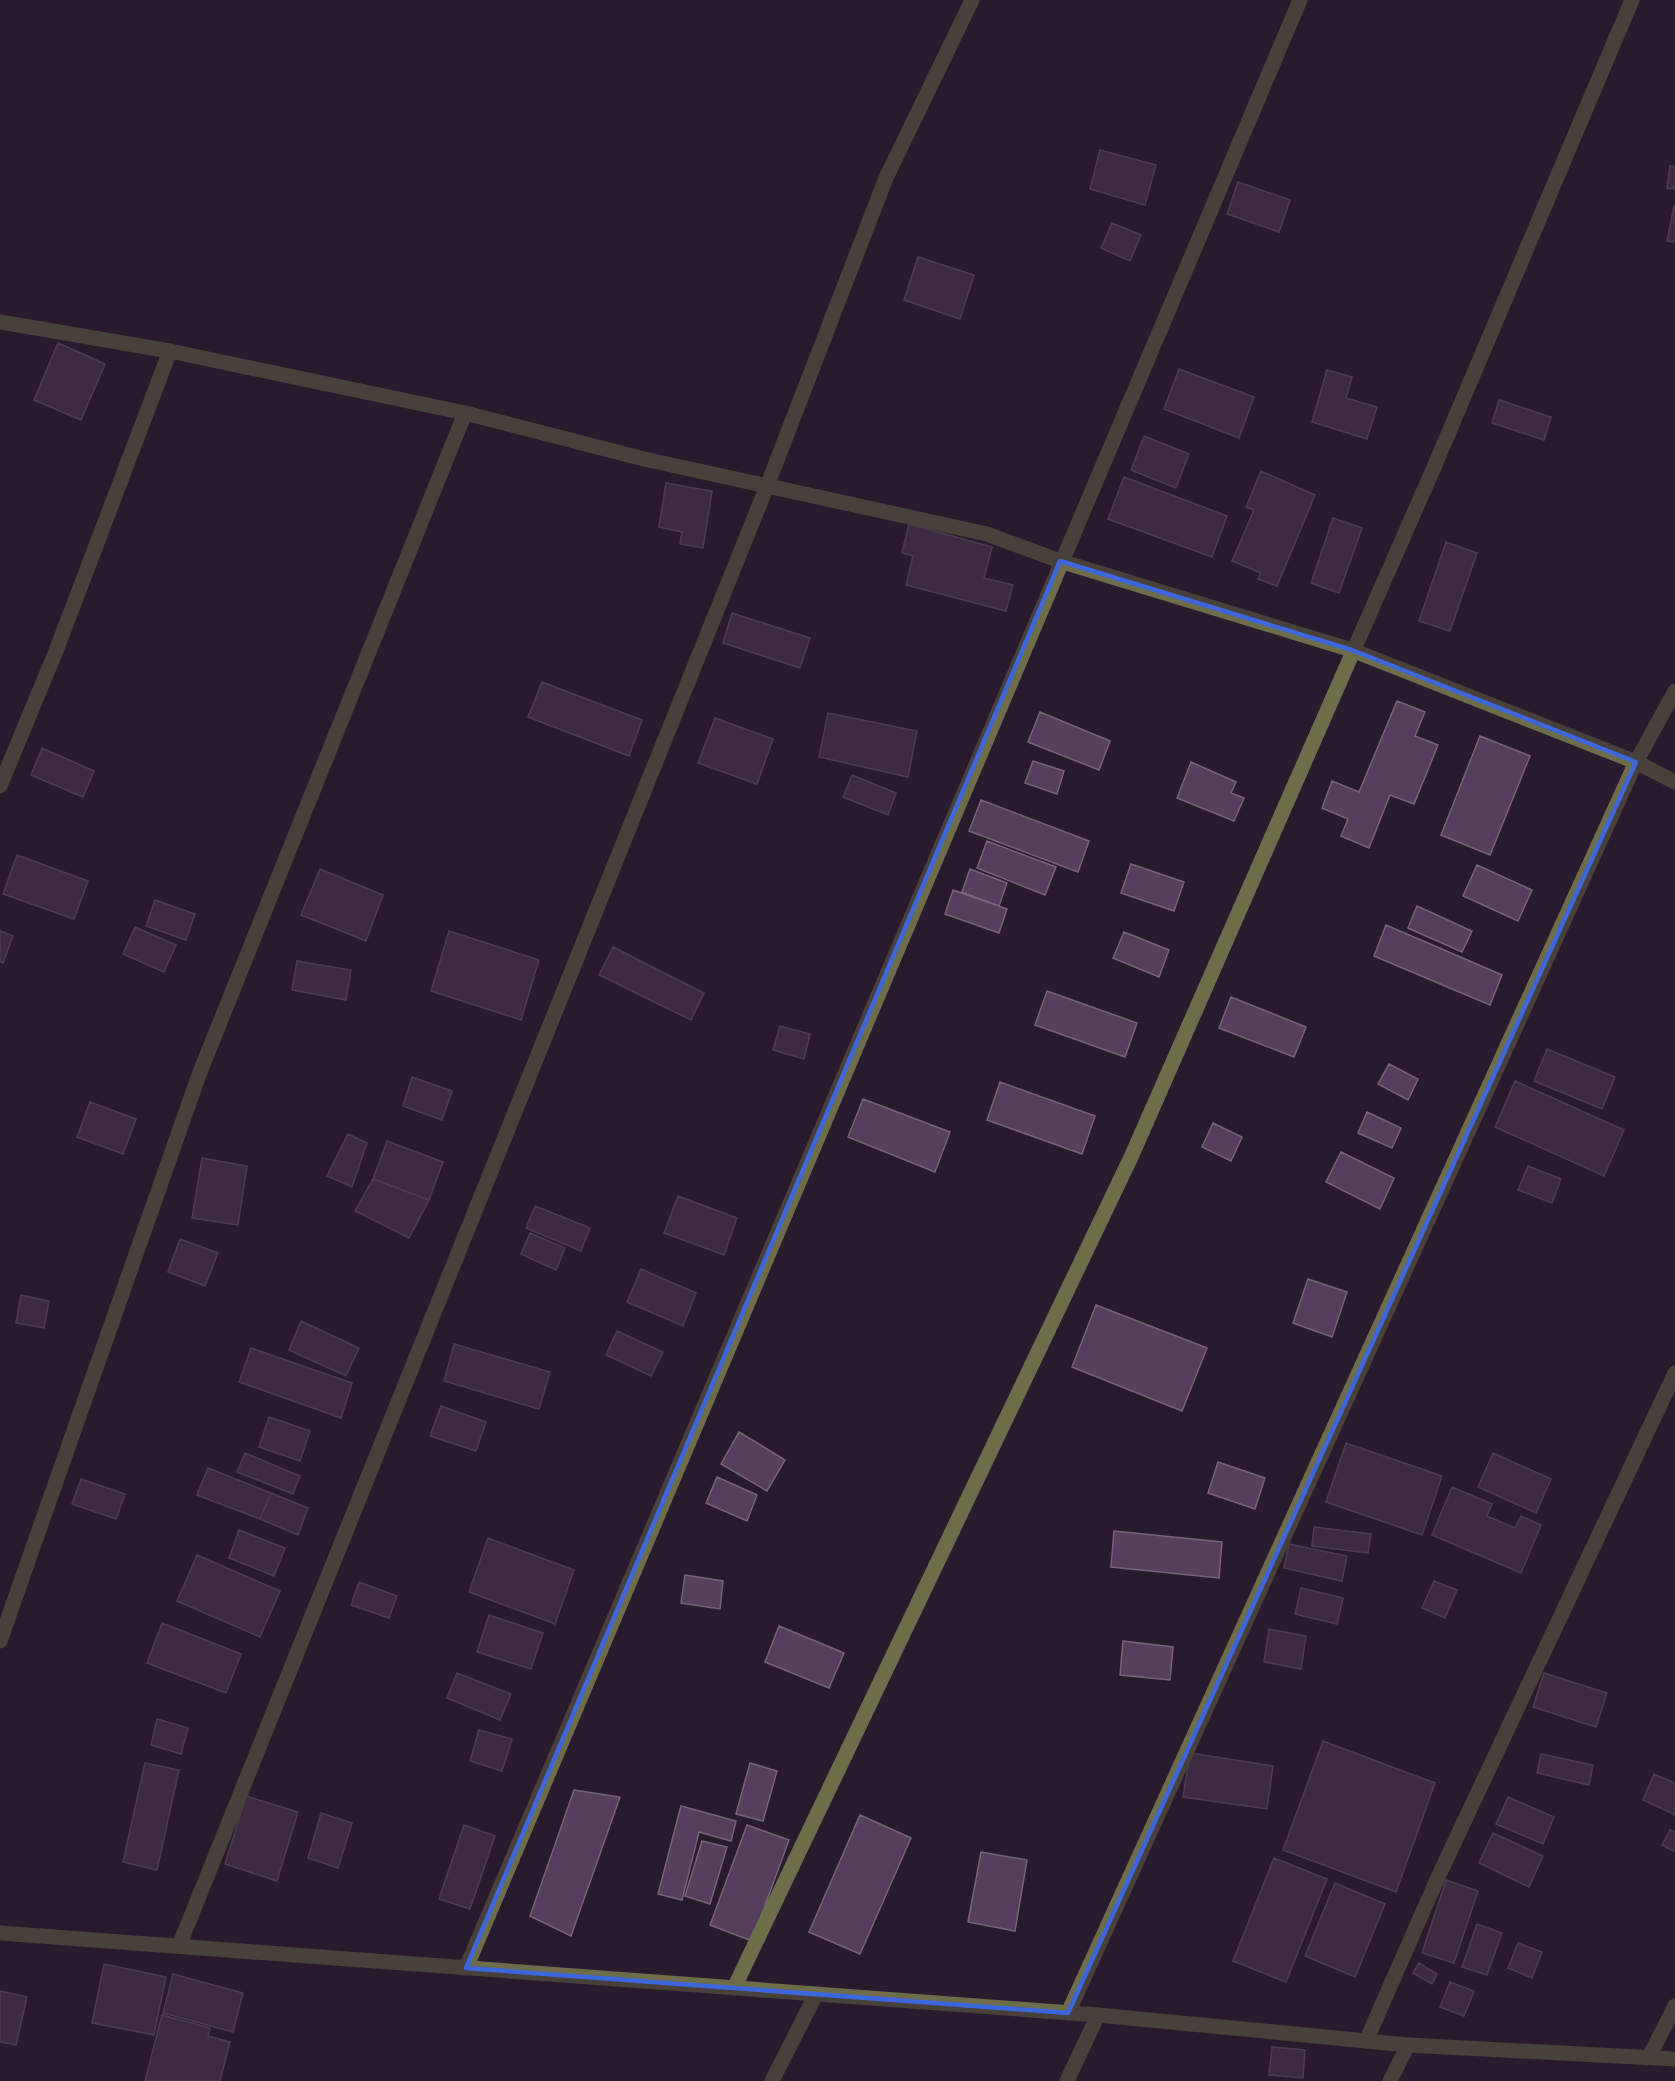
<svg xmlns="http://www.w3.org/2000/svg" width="1675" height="2081" font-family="'Playfair Display',serif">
<rect width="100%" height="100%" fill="#291b2e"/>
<!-- building -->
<path fill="#553f5b" stroke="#76647b" stroke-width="1.5" d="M1100 150 1156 165 1145 205 1090 189Z
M1670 166 1675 167V189L1667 188Z
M1238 182 1290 200 1279 232 1227 214Z
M1674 206H1675V242L1667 241Z
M1112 223 1141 235 1130 261 1101 248Z
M918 257 974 275 960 319 904 300Z
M58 343 105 364 81 420 34 400Z
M1179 369 1254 397 1239 438 1164 409Z
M1327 370 1352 377 1346 398 1377 407 1367 439 1312 422Z
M1499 400 1551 417 1544 440 1492 423Z
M1144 436 1189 454 1176 488 1131 470Z
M1261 471 1315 495 1277 586 1258 579 1261 573 1232 561 1254 510 1246 507Z
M1124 477 1227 516 1212 557 1108 519Z
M666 483 712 491 703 548 680 544 682 532 659 527Z
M1333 518 1362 528 1339 593 1311 583Z
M909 524 992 547 984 578 1013 585 1006 611 906 585 913 556 902 553Z
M1446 542 1477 553 1450 631 1419 621Z
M732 613 810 638 800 668 723 643Z
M542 682 642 720 629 756 528 717Z
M1397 701 1425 712 1415 736 1438 745 1414 804 1390 795 1369 848 1341 836 1348 819 1322 808 1332 781 1359 792Z
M1040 712 1110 741 1099 770 1028 742Z
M828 713 917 731 908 777 819 757Z
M715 718 773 739 757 784 698 763Z
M1480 736 1530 756 1490 855 1441 835Z
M42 748 94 771 83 797 31 775Z
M1033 761 1064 771 1057 794 1025 783Z
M1191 762 1236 782 1231 793 1244 798 1234 821 1177 798Z
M852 775 896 793 888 815 843 797Z
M981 800 1089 841 1078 872 969 831Z
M987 841 1056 867 1045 895 977 868Z
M17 855 88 881 74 919 3 894Z
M1131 864 1184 882 1174 911 1121 893Z
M1477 865 1532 890 1518 921 1463 896Z
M320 869 383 895 366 941 301 915Z
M970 869 1007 883 999 906 962 892Z
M953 890 1007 909 999 933 945 914Z
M155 900 195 914 186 940 146 926Z
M1417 906 1472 931 1462 952 1408 928Z
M1386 925 1502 975 1490 1005 1374 956Z
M135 927 176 945 164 972 123 954Z
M0 931 13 936 3 963 0 962Z
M449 931 539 960 521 1020 431 991Z
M1124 932 1169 950 1159 977 1113 958Z
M613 947 704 993 691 1020 599 975Z
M297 961 351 970 346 1000 292 990Z
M1047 991 1137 1023 1125 1057 1035 1025Z
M1231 997 1306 1027 1294 1057 1219 1028Z
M780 1026 810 1034 804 1059 773 1050Z
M1547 1049 1615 1077 1602 1109 1534 1081Z
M1389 1064 1418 1079 1408 1100 1378 1084Z
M412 1077 452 1091 442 1120 403 1106Z
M1515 1081 1624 1130 1604 1176 1495 1127Z
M1000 1082 1095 1116 1082 1154 987 1120Z
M863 1099 950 1132 935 1172 848 1137Z
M90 1102 136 1119 123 1154 77 1137Z
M1367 1112 1401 1128 1392 1148 1358 1133Z
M1213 1123 1242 1137 1231 1161 1202 1147Z
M348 1134 367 1143 352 1187 327 1176Z
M387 1141 443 1162 429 1200 373 1179Z
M1341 1152 1394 1178 1380 1209 1326 1182Z
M202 1158 247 1166 238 1225 192 1218Z
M1528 1166 1561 1179 1552 1203 1518 1190Z
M373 1179 429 1200 409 1238 355 1211Z
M678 1196 737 1218 724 1255 664 1233Z
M535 1206 590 1228 581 1251 526 1228Z
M530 1233 565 1248 556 1270 521 1254Z
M180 1239 218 1253 205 1286 168 1272Z
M641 1269 696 1293 683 1326 627 1302Z
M1308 1279 1347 1292 1332 1337 1293 1323Z
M21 1295 49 1301 44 1328 16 1323Z
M1096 1305 1207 1348 1182 1411 1072 1367Z
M301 1321 359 1348 346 1376 289 1350Z
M617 1331 663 1352 651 1376 606 1355Z
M454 1344 550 1372 539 1409 444 1381Z
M251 1348 352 1383 341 1418 239 1382Z
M441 1406 486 1422 476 1451 430 1436Z
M269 1417 310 1431 300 1461 259 1447Z
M739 1432 785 1460 767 1491 721 1464Z
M1346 1443 1442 1476 1422 1535 1326 1502Z
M245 1453 300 1476 293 1494 237 1472Z
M1493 1453 1551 1479 1536 1513 1478 1487Z
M1218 1462 1265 1478 1255 1509 1208 1493Z
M208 1468 271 1493 260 1519 197 1495Z
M717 1477 757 1495 747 1521 706 1503Z
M81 1479 125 1494 116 1519 72 1504Z
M1452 1487 1492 1504 1487 1516 1515 1528 1521 1516 1541 1525 1521 1573 1432 1535Z
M271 1493 308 1508 298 1535 260 1519Z
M1314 1527 1371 1534 1368 1553 1312 1546Z
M239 1530 285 1548 274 1576 229 1558Z
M1114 1531 1222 1542 1219 1578 1111 1567Z
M488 1538 574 1570 555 1624 469 1592Z
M1289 1544 1347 1556 1342 1581 1284 1568Z
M197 1555 280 1591 260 1637 177 1601Z
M685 1575 723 1581 720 1609 681 1603Z
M1434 1581 1457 1590 1445 1618 1422 1608Z
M359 1582 397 1596 389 1618 351 1605Z
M1301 1588 1343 1598 1337 1624 1295 1614Z
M489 1615 543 1633 531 1669 477 1652Z
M162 1623 241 1654 226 1693 147 1663Z
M779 1626 844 1653 829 1688 765 1662Z
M1269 1629 1306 1636 1301 1669 1264 1662Z
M1123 1641 1173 1647 1170 1680 1120 1675Z
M457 1673 511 1694 500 1720 447 1698Z
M1544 1673 1607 1693 1596 1727 1533 1707Z
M157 1719 188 1728 181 1754 151 1745Z
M479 1730 512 1739 502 1771 470 1761Z
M1323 1741 1435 1783 1396 1892 1283 1850Z
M1190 1753 1273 1766 1267 1809 1183 1797Z
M1541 1754 1593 1765 1589 1785 1537 1773Z
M145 1763 179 1770 157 1870 123 1862Z
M750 1763 777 1771 763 1821 736 1814Z
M1654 1774 1675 1783V1815L1643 1800Z
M574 1790 620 1797 571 1936 530 1916Z
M246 1796 298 1812 277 1881 225 1864Z
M1508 1797 1554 1817 1543 1844 1496 1824Z
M681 1806 736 1821 731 1841 699 1832 682 1900 658 1894Z
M321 1813 352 1823 338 1868 308 1858Z
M860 1815 911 1838 860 1954 809 1932Z
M464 1825 495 1836 470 1909 439 1899Z
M747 1825 789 1840 752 1941 710 1925Z
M1670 1830 1675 1832V1852L1662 1845Z
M1493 1833 1543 1856 1529 1887 1479 1863Z
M702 1841 727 1847 710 1904 685 1896Z
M981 1852 1027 1860 1015 1931 968 1922Z
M1274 1858 1327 1879 1286 1982 1233 1961Z
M1446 1880 1478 1891 1454 1963 1422 1953Z
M1335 1883 1385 1904 1355 1977 1305 1956Z
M1477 1924 1502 1933 1487 1975 1462 1967Z
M1518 1943 1542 1952 1532 1978 1508 1968Z
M1419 1963 1437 1974 1432 1984 1413 1973Z
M104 1964 166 1977 154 2035 92 2023Z
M173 1974 243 1993 233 2032 163 2013Z
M1450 1982 1474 1991 1464 2016 1440 2007Z
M0 1991 27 1997 16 2045 0 2042Z
M162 2015 210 2028 208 2036 230 2042 220 2081H145Z
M1272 2047 1305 2050 1303 2078 1269 2075Z"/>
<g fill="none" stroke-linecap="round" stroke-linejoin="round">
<!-- minor -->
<path stroke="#6d6d4a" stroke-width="15" d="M0 322 170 351 465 413 644 459 987 534 1060 561 1352 650 1636 762 1675 782
M0 786 56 651 170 351
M0 1641 200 1072 465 413
M179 1946 767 486 886 178 972 0
M466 1968 1300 0
M734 1988 1132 1155 1435 465 1632 0
M1068 2013 1636 762 1675 691
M1366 2041 1439 1875 1675 1373
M1649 2057 1675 2006
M772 2081 816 1994
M1067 2081 1098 2015
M1390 2081 1408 2045"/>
<!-- tertiary -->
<path stroke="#6d6d4a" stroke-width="15" d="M0 1933 1098 2015 1408 2045 1675 2059"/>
</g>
<!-- marked area -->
<path d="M0 0H1675V2081H0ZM1060 561 1352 650 1636 762 1068 2013 466 1968Z" fill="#291b2e" fill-opacity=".55" fill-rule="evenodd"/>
<path fill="none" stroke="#3d66dd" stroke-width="4.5" stroke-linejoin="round" d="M1060 561 1352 650 1636 762 1068 2013 466 1968Z"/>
</svg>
